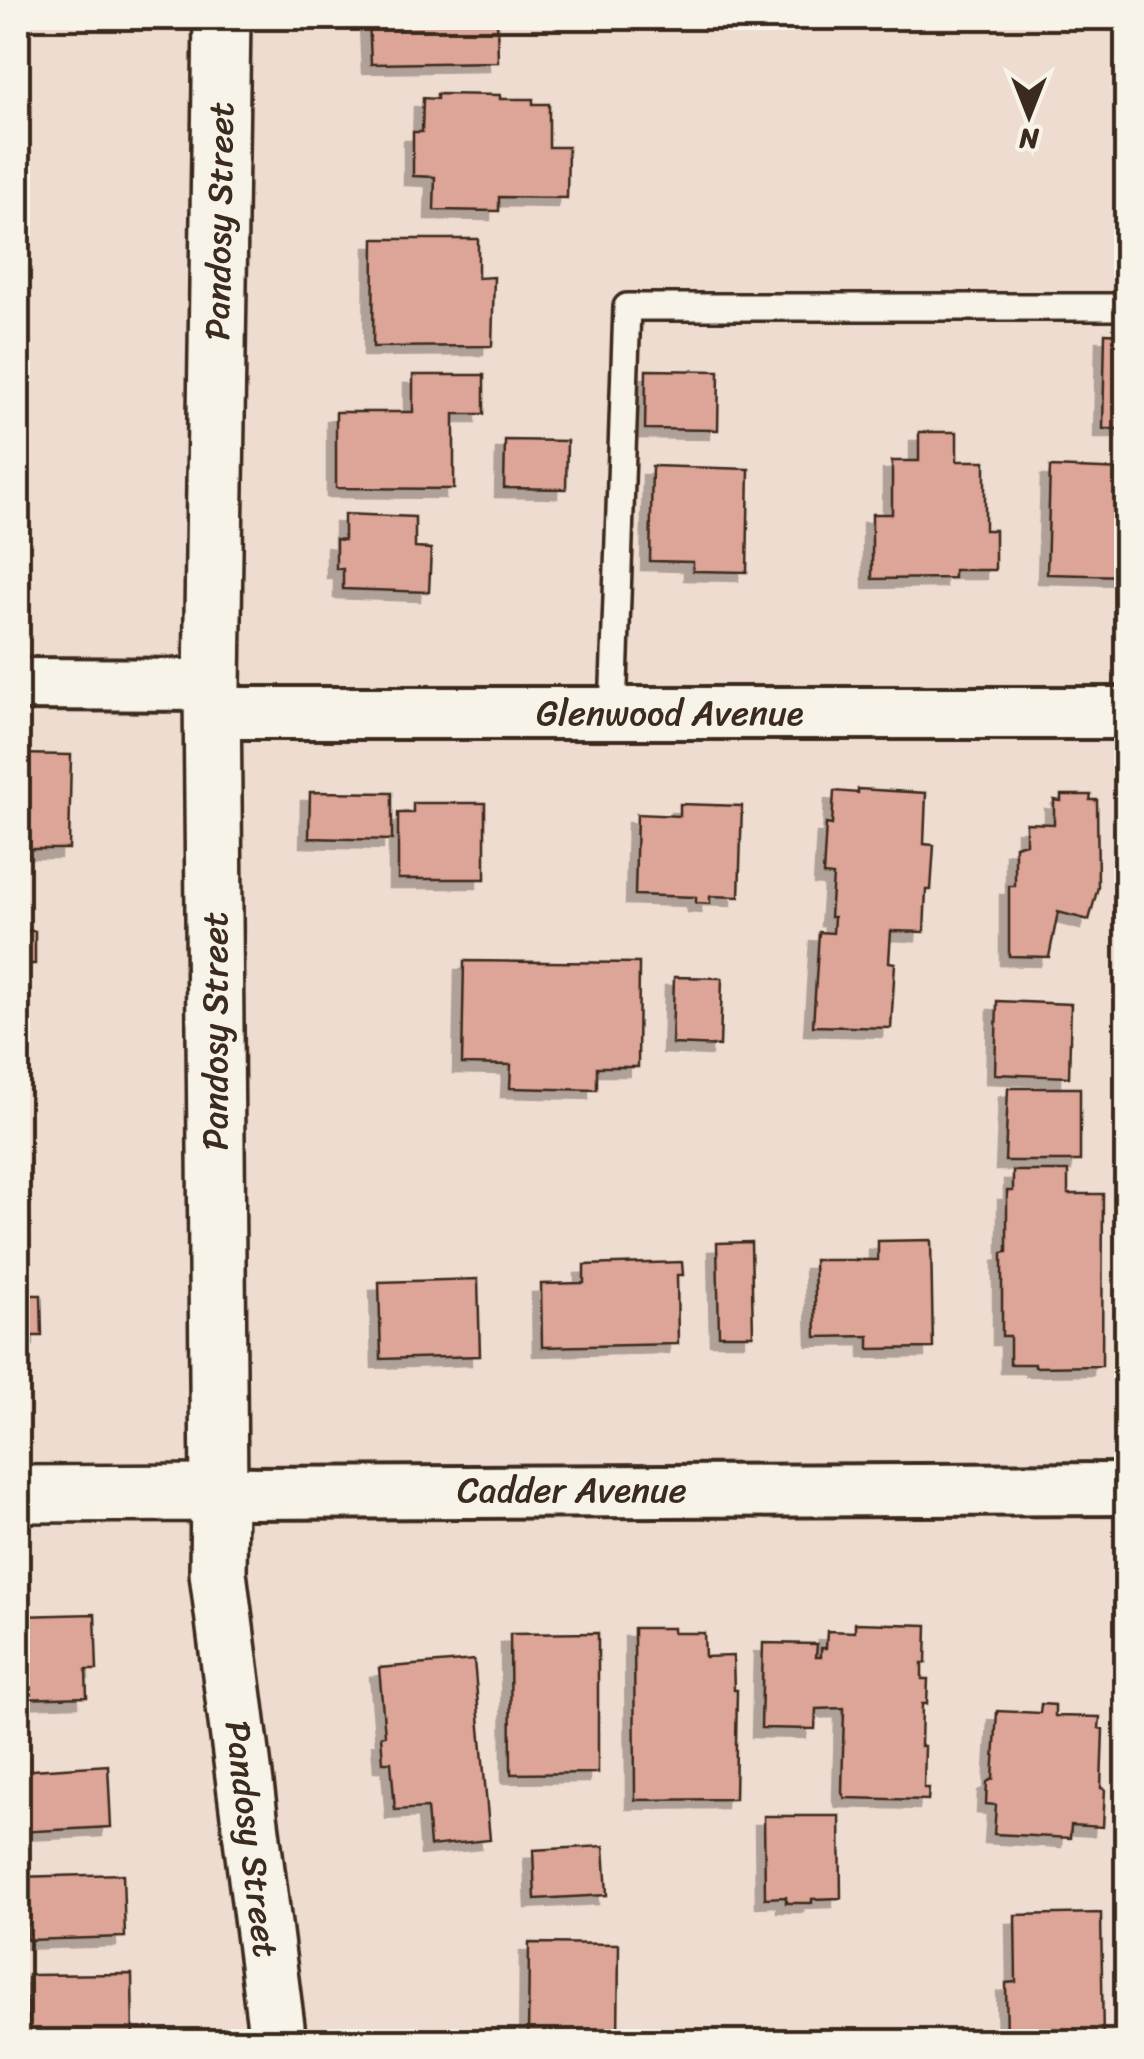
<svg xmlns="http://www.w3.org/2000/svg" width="1144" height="2059" viewBox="0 0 1144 2059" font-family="Sriracha,sans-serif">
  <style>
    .building { fill: #dda597; stroke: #3b2a1e; stroke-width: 2.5; filter: url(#shadow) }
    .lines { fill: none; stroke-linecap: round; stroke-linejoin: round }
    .service-casing { stroke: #3b2a1e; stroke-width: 32 }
    .minor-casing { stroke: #3b2a1e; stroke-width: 58 }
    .tertiary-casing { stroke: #3b2a1e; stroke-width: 62 }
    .secondary-casing { stroke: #3b2a1e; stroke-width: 62 }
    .service { stroke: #f7f3e8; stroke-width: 25 }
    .minor { stroke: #f7f3e8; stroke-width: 50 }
    .tertiary { stroke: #f7f3e8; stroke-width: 55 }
    .secondary { stroke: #f7f3e8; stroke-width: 55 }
    .labels { text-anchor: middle; stroke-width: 8; stroke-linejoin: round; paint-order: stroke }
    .street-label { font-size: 35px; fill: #3b2a1e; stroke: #f7f3e8 }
  </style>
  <defs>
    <filter id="shadow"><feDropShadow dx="-9" dy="9" stdDeviation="0" flood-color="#0004"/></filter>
  </defs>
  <rect width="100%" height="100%" fill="#efdcd0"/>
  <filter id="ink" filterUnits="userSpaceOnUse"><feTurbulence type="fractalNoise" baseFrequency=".01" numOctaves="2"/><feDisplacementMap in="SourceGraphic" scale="20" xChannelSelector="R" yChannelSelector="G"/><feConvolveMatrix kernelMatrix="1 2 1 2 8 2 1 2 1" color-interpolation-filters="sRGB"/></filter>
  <g filter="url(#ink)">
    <!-- building -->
    <path class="building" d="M 369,18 L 497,18 L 498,62 L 371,64 Z
      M 437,94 L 500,95 L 500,99 L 533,99 L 533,104 L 549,104 L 549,147 L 568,147 L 567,198 L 499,197 L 499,211 L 434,210 L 435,177 L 413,176 L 413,132 L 422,132 L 423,98 L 437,99 Z
      M 374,239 L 478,239 L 478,278 L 494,277 L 492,346 L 373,347 Z
      M 1105,333 L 1126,334 L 1126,429 L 1103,429 Z
      M 646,370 L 719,371 L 718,430 L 645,429 Z
      M 413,375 L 484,375 L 484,414 L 454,414 L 454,489 L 336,488 L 336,412 L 413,412 Z
      M 919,432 L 957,432 L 957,461 L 985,461 L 985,530 L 995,530 L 995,570 L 954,570 L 954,578 L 872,579 L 872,514 L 892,514 L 892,461 L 919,461 Z
      M 505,440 L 567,441 L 566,489 L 504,488 Z
      M 652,466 L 749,469 L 747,572 L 693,571 L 693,562 L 650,561 Z
      M 1050,467 L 1126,470 L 1126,576 L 1047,574 Z
      M 344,514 L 415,517 L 415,548 L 431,549 L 429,592 L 343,589 L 343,569 L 336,569 L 336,539 L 344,540 Z
      M 18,754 L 71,755 L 69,849 L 18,849 Z
      M 858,789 L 926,793 L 924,844 L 934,845 L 931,890 L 926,890 L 924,932 L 891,931 L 889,962 L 895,963 L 891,1028 L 813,1026 L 819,932 L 833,933 L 834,917 L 830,917 L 833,876 L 823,875 L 826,824 L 832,825 L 834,791 L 858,793 Z
      M 310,792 L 392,793 L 392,840 L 309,838 Z
      M 1061,795 L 1091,795 L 1090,800 L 1097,800 L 1098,887 L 1089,920 L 1058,912 L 1049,957 L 1009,956 L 1009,886 L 1015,886 L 1015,846 L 1026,843 L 1026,823 L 1054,824 L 1054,800 L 1061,801 Z
      M 413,803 L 485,803 L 485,879 L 398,879 L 398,813 L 413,813 Z
      M 680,804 L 742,806 L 739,897 L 710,896 L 710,904 L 696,903 L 696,897 L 635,895 L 637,814 L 680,816 Z
      M 18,872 L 20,872 L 20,931 L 35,931 L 35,964 L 18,964 Z
      M 464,961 L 639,963 L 638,1067 L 597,1067 L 597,1090 L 510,1088 L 511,1065 L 462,1064 Z
      M 674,977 L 722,978 L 720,1046 L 672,1044 Z
      M 18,1000 L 25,1000 L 25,1065 L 18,1065 Z
      M 997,1001 L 1071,1004 L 1069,1077 L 995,1074 Z
      M 1008,1088 L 1080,1088 L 1080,1161 L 1005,1161 Z
      M 1013,1171 L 1068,1171 L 1068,1194 L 1103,1194 L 1102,1366 L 1035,1367 L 1035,1364 L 1010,1364 L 1010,1336 L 1002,1336 L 1002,1253 L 1007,1252 L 1007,1191 L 1013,1191 Z
      M 931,1240 L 933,1348 L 869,1349 L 869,1336 L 816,1337 L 814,1260 L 878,1260 L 878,1241 Z
      M 751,1242 L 753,1335 L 719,1335 L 717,1243 Z
      M 682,1262 L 683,1275 L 677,1275 L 678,1344 L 542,1347 L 541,1284 L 584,1283 L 584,1265 Z
      M 18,1271 L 24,1271 L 24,1295 L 41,1295 L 42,1336 L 25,1336 L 25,1351 L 18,1352 Z
      M 478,1279 L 480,1356 L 381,1359 L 379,1282 Z
      M 95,1614 L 97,1670 L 86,1670 L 87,1697 L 19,1699 L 18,1616 Z
      M 855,1623 L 927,1625 L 926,1663 L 922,1663 L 922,1679 L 928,1679 L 927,1704 L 922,1704 L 921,1746 L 925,1746 L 924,1788 L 929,1788 L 928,1800 L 845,1798 L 842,1793 L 844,1708 L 816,1709 L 815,1729 L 761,1728 L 763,1643 L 817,1644 L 816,1657 L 821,1657 L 821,1648 L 826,1648 L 827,1631 L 855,1632 Z
      M 634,1628 L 673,1628 L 673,1633 L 704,1633 L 705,1657 L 733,1656 L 734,1690 L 737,1690 L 735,1799 L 635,1800 Z
      M 598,1633 L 598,1773 L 511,1774 L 510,1634 Z
      M 474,1660 L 490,1840 L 430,1846 L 427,1808 L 395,1810 L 391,1762 L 383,1762 L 381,1736 L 385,1735 L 379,1668 Z
      M 1041,1704 L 1055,1705 L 1055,1716 L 1100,1717 L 1099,1728 L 1103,1729 L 1101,1788 L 1105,1789 L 1103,1827 L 1071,1825 L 1070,1838 L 994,1834 L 996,1805 L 986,1804 L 987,1782 L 993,1779 L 997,1711 L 1040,1713 Z
      M 108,1765 L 111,1827 L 18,1832 L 18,1771 Z
      M 764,1816 L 840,1816 L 841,1898 L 812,1899 L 812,1903 L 786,1903 L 786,1897 L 765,1898 Z
      M 604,1846 L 607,1895 L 535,1899 L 533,1850 Z
      M 123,1874 L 125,1937 L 27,1940 L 26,1910 L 18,1910 L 18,1877 Z
      M 1101,1913 L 1103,2042 L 1007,2042 L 1006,1983 L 1016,1982 L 1015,1915 Z
      M 529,1943 L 619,1944 L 618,2042 L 528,2042 Z
      M 132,1974 L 133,2042 L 28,2042 L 28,1975 Z"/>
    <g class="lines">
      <defs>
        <path id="service" d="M 613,713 L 627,307 L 1126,307"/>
        <path id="minor" d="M 18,684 L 212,685
          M 213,713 L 1126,713
          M 219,1493 L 1126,1489"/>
        <path id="tertiary" d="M 219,1493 L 212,685 L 222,18"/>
        <path id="secondary" d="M 18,1494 L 219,1493 L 218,1573 L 278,2042"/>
      </defs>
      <!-- service casing -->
      <use href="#service" class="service-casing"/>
      <!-- minor casing -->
      <use href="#minor" class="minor-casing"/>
      <!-- tertiary casing -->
      <use href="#tertiary" class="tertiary-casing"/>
      <!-- secondary casing -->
      <use href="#secondary" class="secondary-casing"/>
      <!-- service -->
      <use href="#service" class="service"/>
      <!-- minor -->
      <use href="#minor" class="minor"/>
      <!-- tertiary -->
      <use href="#tertiary" class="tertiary"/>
      <!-- secondary -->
      <use href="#secondary" class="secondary"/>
    </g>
  </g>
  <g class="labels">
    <!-- street labels -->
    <g class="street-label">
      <text transform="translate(219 221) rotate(-89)" y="12">Pandosy Street</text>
      <text x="670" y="725">Glenwood Avenue</text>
      <text transform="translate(215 1031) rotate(-90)" y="12">Pandosy Street</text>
      <text x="572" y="1502">Cadder Avenue</text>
      <text transform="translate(252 1839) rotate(83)" y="12">Pandosy Street</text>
    </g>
  </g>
  <!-- margin -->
  <rect width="1144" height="2059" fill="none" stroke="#f7f3e8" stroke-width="60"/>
  <rect x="30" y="30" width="1084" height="1999" fill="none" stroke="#3b2a1e" stroke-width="4" filter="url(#ink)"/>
  <!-- north arrow -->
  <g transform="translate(1029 115) rotate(180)" stroke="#f7f3e8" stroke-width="8" paint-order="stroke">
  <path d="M0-8L18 38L0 25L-18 38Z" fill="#3b2a1e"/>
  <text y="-15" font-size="28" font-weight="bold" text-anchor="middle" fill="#3b2a1e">N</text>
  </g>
</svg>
